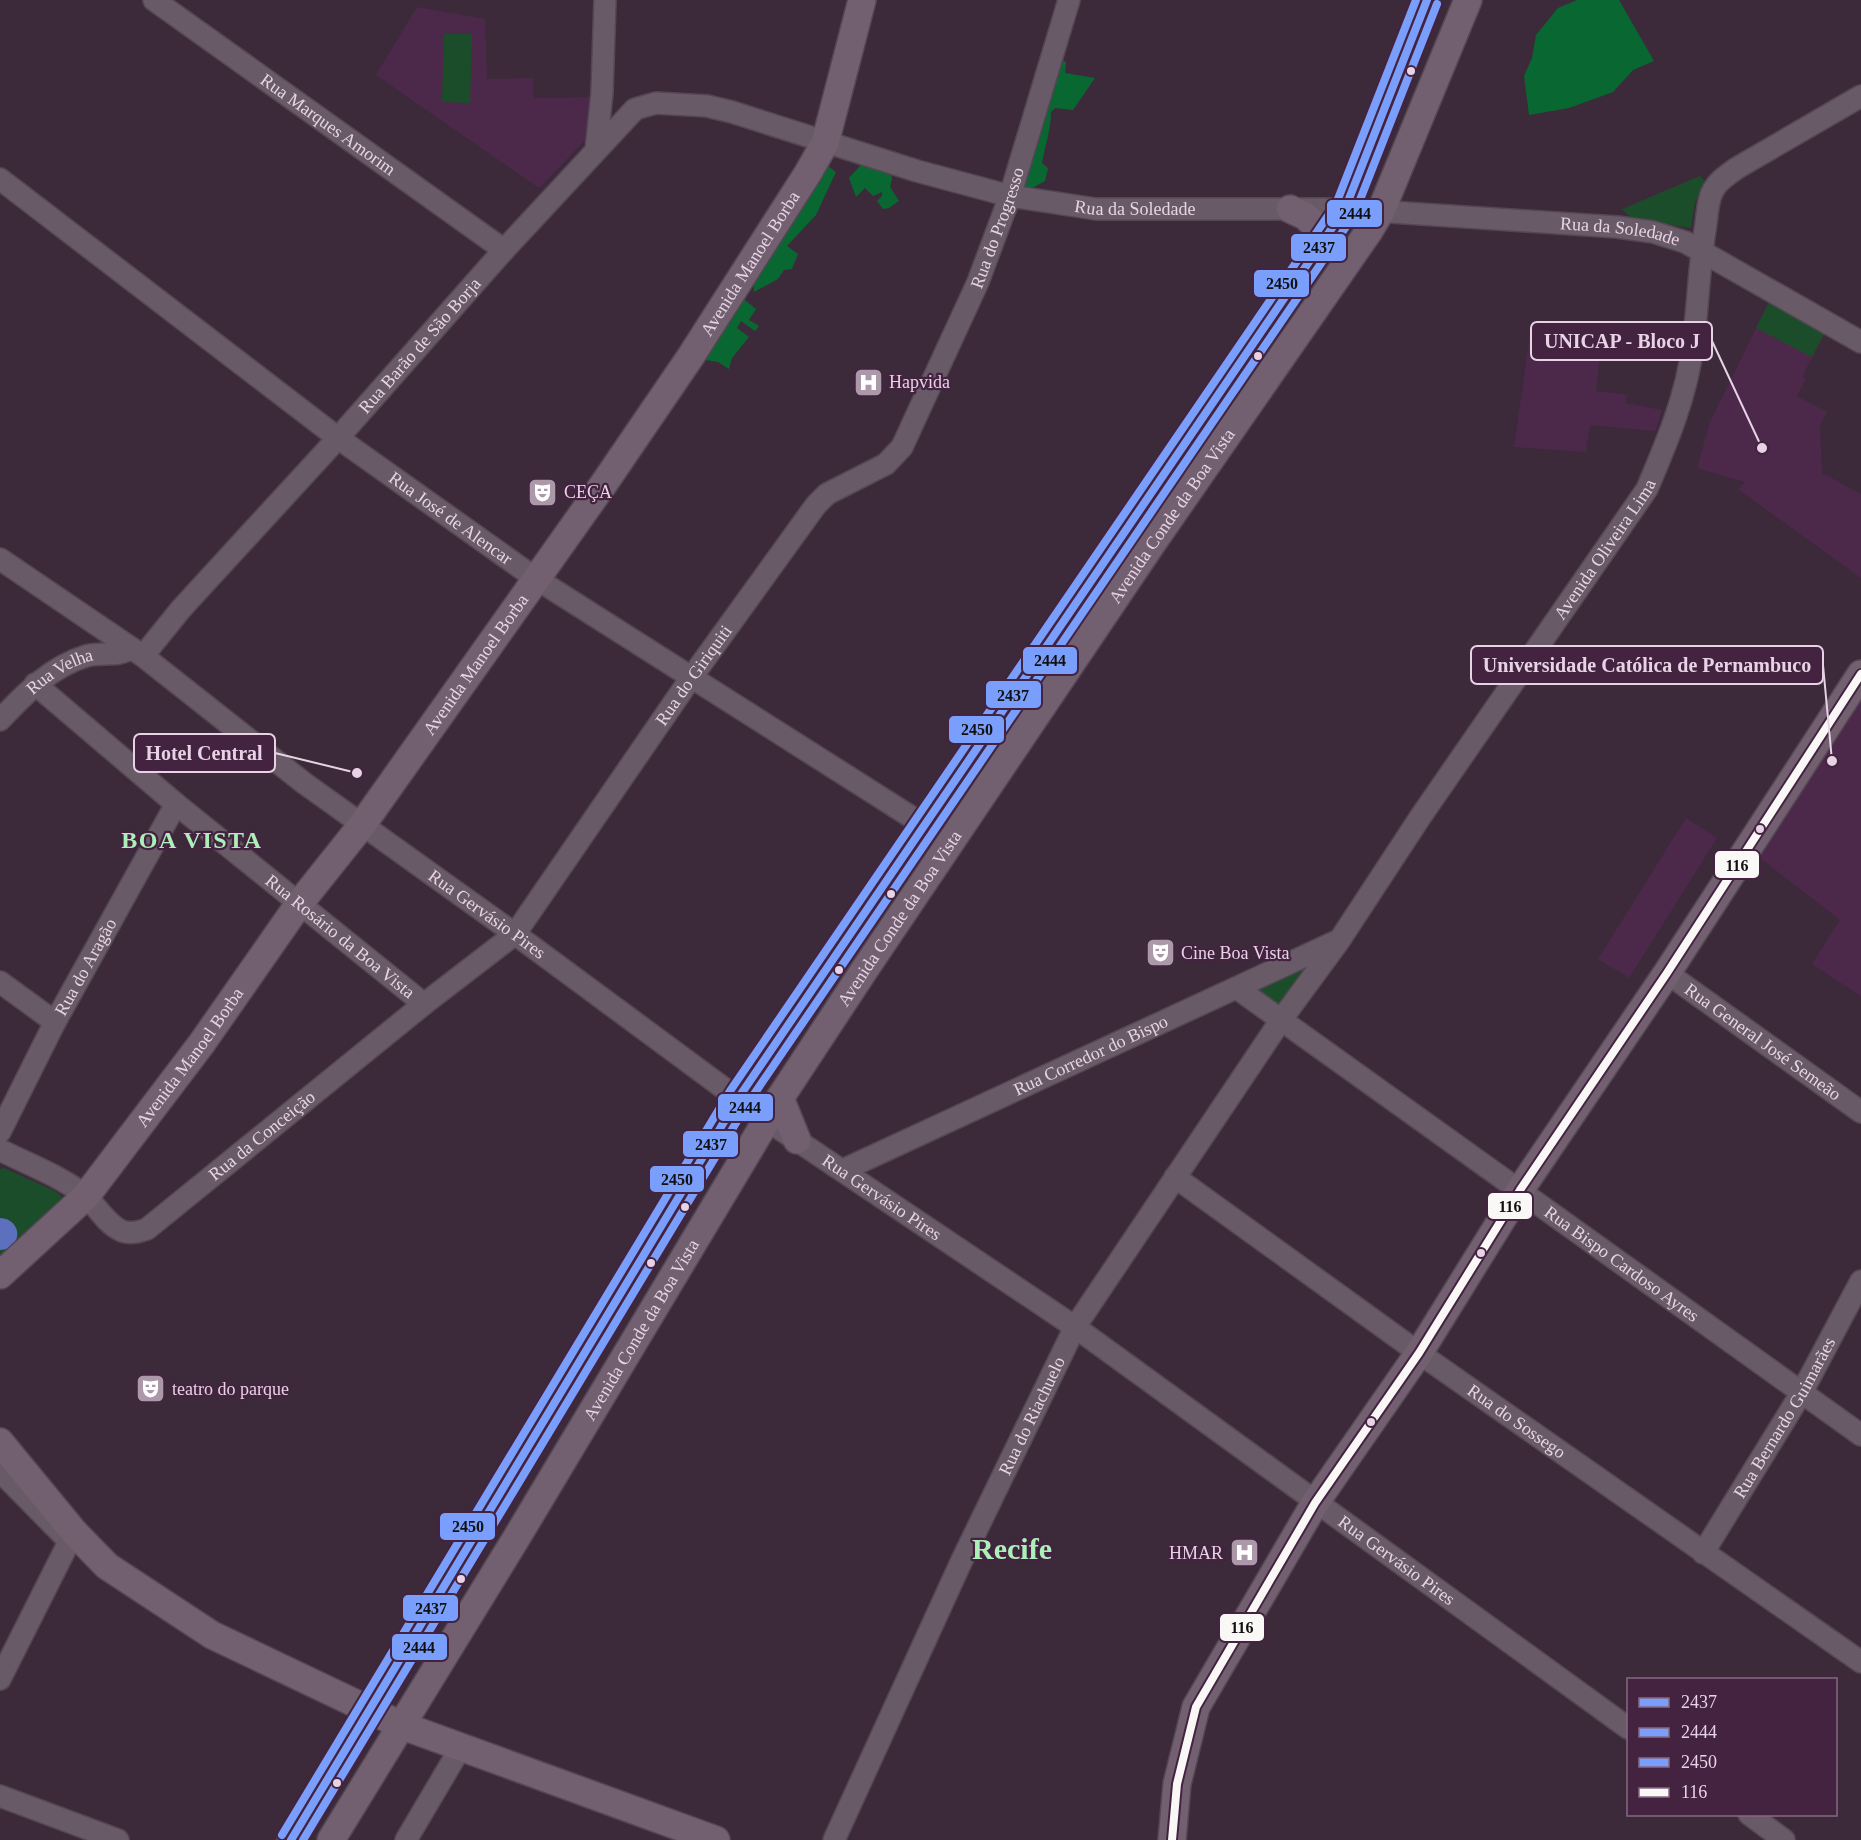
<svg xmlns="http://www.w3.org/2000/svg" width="1861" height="1840" viewBox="0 0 1861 1840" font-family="'Times New Roman',serif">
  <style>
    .built { fill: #4c294a }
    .green { fill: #1c4d2b }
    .forest { fill: #096732 }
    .water { fill: #5c70be }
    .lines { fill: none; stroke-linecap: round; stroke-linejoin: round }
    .minor-casing { stroke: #554654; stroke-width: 24 }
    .major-casing { stroke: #554654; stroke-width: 30 }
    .minor { stroke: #685a67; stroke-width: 21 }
    .major { stroke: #726070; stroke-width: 27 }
    .bus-1-casing { stroke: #432340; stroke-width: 12 }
    .bus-2-casing { stroke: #432340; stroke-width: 12 }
    .bus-3-casing { stroke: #432340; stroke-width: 12 }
    .bus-4-casing { stroke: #432340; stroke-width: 12 }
    .bus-1 { stroke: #7a9efc; stroke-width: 8 }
    .bus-2 { stroke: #7a9efc; stroke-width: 8 }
    .bus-3 { stroke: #7a9efc; stroke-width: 8 }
    .bus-4 { stroke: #faf7f7; stroke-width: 8 }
    .bus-dot { fill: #e7d3e5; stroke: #432340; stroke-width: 2 }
    .labels { text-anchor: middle; stroke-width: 4.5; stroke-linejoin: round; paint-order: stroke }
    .street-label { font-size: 18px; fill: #e7d3e5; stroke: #432340 }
    .poi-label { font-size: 18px; fill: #e7d3e5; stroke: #432340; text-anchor: start }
    .district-label { font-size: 24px; font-weight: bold; letter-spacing: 1.5px; fill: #acefb9; stroke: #432340 }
    .town-label { font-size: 30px; font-weight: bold; fill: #acefb9; stroke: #432340 }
    .leader { fill: none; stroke: #e7d3e5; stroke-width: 2 }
    .callout-dot { fill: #e7d3e5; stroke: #432340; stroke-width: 2 }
    .callout { fill: #432340; stroke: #e7d3e5; stroke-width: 2 }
    .callout-label { font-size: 20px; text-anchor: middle; font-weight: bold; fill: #e7d3e5 }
    .line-badge { stroke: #432340; stroke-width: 2 }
    .pale-badge-label { font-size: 16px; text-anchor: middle; font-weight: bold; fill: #111 }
  </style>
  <rect width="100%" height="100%" fill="#3c2a3a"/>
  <!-- built -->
  <path class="built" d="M 417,7 L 485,19 L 487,79 L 533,78 L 534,98 L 594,97 L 593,132 L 539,188 L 376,75 Z
    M 1770,300 L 1825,332 L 1802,377 L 1806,379 L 1797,396 L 1827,412 L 1820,425 L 1822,473 L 1861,494 L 1861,578 L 1738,489 L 1745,482 L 1697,468 L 1710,422 Z
    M 1532,321 L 1603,329 L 1596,391 L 1627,395 L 1626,403 L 1662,410 L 1655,431 L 1590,425 L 1586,452 L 1514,447 Z
    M 1861,673 L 1861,996 L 1812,964 L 1840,920 L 1747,848 Z
    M 1686,818 L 1717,838 L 1629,978 L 1598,959 Z"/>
  <!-- green -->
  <path class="green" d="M 444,34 L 472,34 L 470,103 L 442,102 Z
    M 1700,176 L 1705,181 L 1695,203 L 1691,228 L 1634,220 L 1622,209 Z
    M 1327,262 L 1331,265 L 1143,534 L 1143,532 Z
    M 1770,300 L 1825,332 L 1812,357 L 1756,328 Z
    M 1339,941 L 1281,1020 L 1238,989 Z
    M 4,1168 L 55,1191 L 61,1196 L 62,1200 L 0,1269 L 0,1169 Z"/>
  <!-- forest -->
  <path class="forest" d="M 1577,0 L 1619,0 L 1654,61 L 1633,70 L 1613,92 L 1569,108 L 1529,115 L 1524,76 L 1532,58 L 1536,35 L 1558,8 Z
    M 1058,57 L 1066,62 L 1065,73 L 1095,78 L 1073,110 L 1055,108 L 1051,112 C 1051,129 1045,146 1042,163 L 1048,168 L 1045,181 L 1025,192 L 1017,189 Z
    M 873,162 L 891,169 L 892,179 L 890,187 L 899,201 L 889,208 L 883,209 L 877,201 L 882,196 L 882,192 L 873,196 L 865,188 L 856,197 L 849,178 L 860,166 Z
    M 818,164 L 828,166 L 836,172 L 816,215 L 787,246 L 798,254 L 792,269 L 784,270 L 778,279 L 754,292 L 753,276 Z
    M 740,296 L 756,309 L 749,320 L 759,326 L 755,331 L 741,321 L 737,328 L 749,337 L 732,358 L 729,369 L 718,362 L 705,360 L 704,351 Z"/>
  <!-- water -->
  <path class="water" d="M 0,1218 C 23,1219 23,1249 0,1250 Z"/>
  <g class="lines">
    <defs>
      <g id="minor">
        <path id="s1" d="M 154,0 L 504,250"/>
        <path d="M 596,150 L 602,93 L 605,0"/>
        <path id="s2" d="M 0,179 L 338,438 L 535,578 L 924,825"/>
        <path id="s3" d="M 0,559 L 143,656 L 304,783 L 515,934 L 771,1123 L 1075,1327 L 1628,1728"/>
        <path id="s4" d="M 143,656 L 181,609 L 338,438 L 504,250 L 635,109 L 656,103 L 707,106 L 732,112 L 917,171 L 1010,196 L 1096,209 L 1345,209 L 1617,227 L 1653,232 L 1685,242 L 1861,342"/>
        <path id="s5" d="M 35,684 L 176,804 L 424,1004"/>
        <path id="s6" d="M 0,720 C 25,694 50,667 86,656 C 101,651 118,658 131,648"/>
        <path id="s7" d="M 1667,973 L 1861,1112"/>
        <path d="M 0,982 L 55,1022"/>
        <path id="s8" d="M 1238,989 L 1861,1435"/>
        <path id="s9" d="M 0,1132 L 55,1022 L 176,804"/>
        <path id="s10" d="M 0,1150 C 28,1164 58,1175 83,1194 C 97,1205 105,1223 120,1230 C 129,1235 139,1232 147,1229 L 424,1004 L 515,934 L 686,685 L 816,505 L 827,494 L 886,464 L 902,447 L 978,282 L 1010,196 L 1069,0"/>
        <path id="s11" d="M 843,1170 L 1335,942"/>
        <path id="s12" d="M 1175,1177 L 1419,1353 L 1861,1662"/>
        <path d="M 0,1471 L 63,1535"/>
        <path id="s13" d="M 1703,1553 L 1802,1392 L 1861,1281"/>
        <path d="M 0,1679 L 74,1532"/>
        <path d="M 0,1796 L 118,1840"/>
        <path d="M 1749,1814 L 1784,1840"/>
        <path d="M 406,1840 L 461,1747"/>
        <path id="s14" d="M 834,1840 L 962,1560 L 1075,1327 L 1281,1020 L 1339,941 L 1421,816 L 1647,489 C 1667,442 1687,395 1693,344 C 1698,306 1699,268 1705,230 C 1707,219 1707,208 1710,198 C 1714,183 1726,176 1737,168 L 1861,96"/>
      </g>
      <g id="major">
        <path d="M 1290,209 L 1305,216 L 1315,225 L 1318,249"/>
        <path d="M 780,1098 L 797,1140"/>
        <path id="s15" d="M 0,1275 L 86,1196 L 202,1043 L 299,904 L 362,825 L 605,482 L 691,356 L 808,173 L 825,143 L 862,0"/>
        <path d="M 0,1442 L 74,1532 L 107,1566 L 212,1635 L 403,1726 L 716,1840"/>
        <path d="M 291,1840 L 739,1097 L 1345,209 L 1427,0"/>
        <path id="s16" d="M 331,1840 L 517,1537 L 780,1098 L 865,969 L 1151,545 L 1369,231 L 1381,211 L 1468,0"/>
        <path d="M 1172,1840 L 1177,1784 L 1196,1707 L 1315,1503 L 1419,1353 L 1520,1190 L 1667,973 L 1861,674"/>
      </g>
    </defs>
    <!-- minor casing -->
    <use href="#minor" class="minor-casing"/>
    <!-- major casing -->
    <use href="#major" class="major-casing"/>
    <!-- minor -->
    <use href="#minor" class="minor"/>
    <!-- major -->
    <use href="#major" class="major"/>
    <defs>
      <path id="bus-1" d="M 291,1840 L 739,1097 L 1345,209 L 1427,0"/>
      <path id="bus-2" d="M 303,1840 L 748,1103 L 1354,215 L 1437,4"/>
      <path id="bus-3" d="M 282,1835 L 730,1091 L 1336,204 L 1416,0"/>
      <path id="bus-4" d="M 1172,1840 L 1177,1784 L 1196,1707 L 1315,1503 L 1419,1353 L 1520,1190 L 1667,973 L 1861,674"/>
    </defs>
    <!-- bus-1 casing -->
    <use href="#bus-1" class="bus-1-casing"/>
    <!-- bus-2 casing -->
    <use href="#bus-2" class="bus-2-casing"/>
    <!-- bus-3 casing -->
    <use href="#bus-3" class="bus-3-casing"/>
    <!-- bus-4 casing -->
    <use href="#bus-4" class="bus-4-casing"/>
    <!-- bus-1 -->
    <use href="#bus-1" class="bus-1"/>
    <!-- bus-2 -->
    <use href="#bus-2" class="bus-2"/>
    <!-- bus-3 -->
    <use href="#bus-3" class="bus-3"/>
    <!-- bus-4 -->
    <use href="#bus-4" class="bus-4"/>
  </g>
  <!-- icons -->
  <defs>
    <symbol id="hospital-square" viewBox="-11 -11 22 22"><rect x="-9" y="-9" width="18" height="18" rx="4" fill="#ab98a9" stroke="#432340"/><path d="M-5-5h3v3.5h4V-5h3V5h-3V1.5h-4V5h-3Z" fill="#fff"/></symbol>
    <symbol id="theatre-square" viewBox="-11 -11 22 22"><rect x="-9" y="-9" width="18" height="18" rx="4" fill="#ab98a9" stroke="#432340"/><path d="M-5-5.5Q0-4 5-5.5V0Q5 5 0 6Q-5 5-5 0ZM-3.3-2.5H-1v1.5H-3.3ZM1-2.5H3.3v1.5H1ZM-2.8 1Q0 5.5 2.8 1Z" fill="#fff"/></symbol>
  </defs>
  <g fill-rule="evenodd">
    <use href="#hospital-square" x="852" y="366" width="33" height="33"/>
    <use href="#theatre-square" x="526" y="476" width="33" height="33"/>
    <use href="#theatre-square" x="1144" y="936" width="33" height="33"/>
    <use href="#theatre-square" x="134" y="1372" width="33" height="33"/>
    <use href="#hospital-square" x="1228" y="1536" width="33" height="33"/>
  </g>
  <!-- markers -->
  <g class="bus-dot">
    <circle cx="1411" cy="71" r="5"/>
    <circle cx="1258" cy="356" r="5"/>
    <circle cx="1760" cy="829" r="5"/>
    <circle cx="891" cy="894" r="5"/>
    <circle cx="839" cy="970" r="5"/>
    <circle cx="685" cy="1207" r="5"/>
    <circle cx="1481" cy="1253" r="5"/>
    <circle cx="651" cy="1263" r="5"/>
    <circle cx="1371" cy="1422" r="5"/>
    <circle cx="461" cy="1579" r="5"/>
    <circle cx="337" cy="1783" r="5"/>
  </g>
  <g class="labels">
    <!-- street labels -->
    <g class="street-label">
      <text dy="6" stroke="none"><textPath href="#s1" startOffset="214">Rua Marques Amorim</textPath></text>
      <text dy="6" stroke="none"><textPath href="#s4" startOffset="1251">Rua da Soledade</textPath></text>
      <text dy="6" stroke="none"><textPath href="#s10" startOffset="1514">Rua do Progresso</textPath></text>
      <text dy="6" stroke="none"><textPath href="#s4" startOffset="1737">Rua da Soledade</textPath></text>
      <text dy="6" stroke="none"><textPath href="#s15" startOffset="1262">Avenida Manoel Borba</textPath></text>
      <text dy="6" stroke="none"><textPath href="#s4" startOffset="416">Rua Barão de São Borja</textPath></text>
      <text dy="6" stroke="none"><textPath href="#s16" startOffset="1569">Avenida Conde da Boa Vista</textPath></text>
      <text dy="6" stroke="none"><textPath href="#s2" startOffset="564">Rua José de Alencar</textPath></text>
      <text dy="6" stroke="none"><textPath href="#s14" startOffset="1508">Avenida Oliveira Lima</textPath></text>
      <text dy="6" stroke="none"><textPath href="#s15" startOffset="776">Avenida Manoel Borba</textPath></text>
      <text dy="6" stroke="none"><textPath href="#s6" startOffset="78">Rua Velha</textPath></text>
      <text dy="6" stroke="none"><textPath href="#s10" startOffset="960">Rua do Giriquiti</textPath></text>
      <text dy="6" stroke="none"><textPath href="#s3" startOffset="603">Rua Gervásio Pires</textPath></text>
      <text dy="6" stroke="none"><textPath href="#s16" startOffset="1083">Avenida Conde da Boa Vista</textPath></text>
      <text dy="6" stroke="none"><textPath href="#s5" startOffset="396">Rua Rosário da Boa Vista</textPath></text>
      <text dy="6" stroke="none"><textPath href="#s9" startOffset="186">Rua do Aragão</textPath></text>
      <text dy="6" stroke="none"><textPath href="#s7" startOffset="118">Rua General José Semeão</textPath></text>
      <text dy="6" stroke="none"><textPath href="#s11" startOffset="273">Rua Corredor do Bispo</textPath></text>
      <text dy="6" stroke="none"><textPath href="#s15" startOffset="290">Avenida Manoel Borba</textPath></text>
      <text dy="6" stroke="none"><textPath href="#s10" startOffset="322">Rua da Conceição</textPath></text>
      <text dy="6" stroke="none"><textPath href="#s3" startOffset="1089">Rua Gervásio Pires</textPath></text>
      <text dy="6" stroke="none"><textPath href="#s8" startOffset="472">Rua Bispo Cardoso Ayres</textPath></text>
      <text dy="6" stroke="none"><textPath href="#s16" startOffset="597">Avenida Conde da Boa Vista</textPath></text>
      <text dy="6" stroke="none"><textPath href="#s14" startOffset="468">Rua do Riachuelo</textPath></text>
      <text dy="6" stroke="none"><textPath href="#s13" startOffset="158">Rua Bernardo Guimarães</textPath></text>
      <text dy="6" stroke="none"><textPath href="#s12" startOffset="420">Rua do Sossego</textPath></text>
      <text dy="6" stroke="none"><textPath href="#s3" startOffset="1719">Rua Gervásio Pires</textPath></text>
    </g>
    <!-- poi labels -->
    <g class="poi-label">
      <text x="889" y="388">Hapvida</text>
      <text x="564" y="498">CEÇA</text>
      <text x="1181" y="959">Cine Boa Vista</text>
      <text x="172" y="1395">teatro do parque</text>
      <text x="1223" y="1559" text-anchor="end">HMAR</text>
    </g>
    <!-- district labels -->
    <g class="district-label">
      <text x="192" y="848">BOA VISTA</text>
    </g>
    <!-- town labels -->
    <g class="town-label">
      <text x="1012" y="1559">Recife</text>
    </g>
  </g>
  <!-- callouts -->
  <path class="leader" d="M1762 448L1712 341M1832 761L1823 665M357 773L275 753"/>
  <g class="callout-dot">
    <circle cx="1762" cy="448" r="6"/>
    <circle cx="1832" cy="761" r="6"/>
    <circle cx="357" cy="773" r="6"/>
  </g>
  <g class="callout">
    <rect x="1531" y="322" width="181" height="38" rx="6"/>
    <rect x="1471" y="646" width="352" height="38" rx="6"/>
    <rect x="134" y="734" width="141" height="38" rx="6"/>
  </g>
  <g class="callout-label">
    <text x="1622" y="348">UNICAP - Bloco J</text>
    <text x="1647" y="672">Universidade Católica de Pernambuco</text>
    <text x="204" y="760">Hotel Central</text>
  </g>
  <g class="line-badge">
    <rect x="1326" y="199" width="57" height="29" rx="6" fill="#7a9efc"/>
    <rect x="1290" y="233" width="57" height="29" rx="6" fill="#7a9efc"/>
    <rect x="1253" y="269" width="57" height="29" rx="6" fill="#7a9efc"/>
    <rect x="1022" y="646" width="56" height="29" rx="6" fill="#7a9efc"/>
    <rect x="985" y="680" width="57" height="29" rx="6" fill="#7a9efc"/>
    <rect x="948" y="715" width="57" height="29" rx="6" fill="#7a9efc"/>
    <rect x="1714" y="850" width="46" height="29" rx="6" fill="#faf7f7"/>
    <rect x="717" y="1093" width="57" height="29" rx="6" fill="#7a9efc"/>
    <rect x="682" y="1130" width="57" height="28" rx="6" fill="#7a9efc"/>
    <rect x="649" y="1165" width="56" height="28" rx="6" fill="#7a9efc"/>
    <rect x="1487" y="1192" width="46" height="28" rx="6" fill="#faf7f7"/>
    <rect x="439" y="1512" width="57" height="29" rx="6" fill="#7a9efc"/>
    <rect x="402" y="1594" width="57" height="28" rx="6" fill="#7a9efc"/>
    <rect x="1219" y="1613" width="46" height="29" rx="6" fill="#faf7f7"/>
    <rect x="391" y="1633" width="57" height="28" rx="6" fill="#7a9efc"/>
  </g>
  <g class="pale-badge-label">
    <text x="1355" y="219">2444</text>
    <text x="1319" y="253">2437</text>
    <text x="1282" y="289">2450</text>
    <text x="1050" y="666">2444</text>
    <text x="1013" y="701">2437</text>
    <text x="977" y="735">2450</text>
    <text x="1737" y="871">116</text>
    <text x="745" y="1113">2444</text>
    <text x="711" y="1150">2437</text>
    <text x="677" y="1185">2450</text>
    <text x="1510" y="1212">116</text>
    <text x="468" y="1532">2450</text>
    <text x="431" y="1614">2437</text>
    <text x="1242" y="1633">116</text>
    <text x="419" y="1653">2444</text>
  </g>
  <!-- legend -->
  <rect x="1627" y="1678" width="210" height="138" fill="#432340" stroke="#856982" stroke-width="1.5"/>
  <rect x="1639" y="1698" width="30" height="9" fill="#7a9efc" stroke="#856982" stroke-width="1.5"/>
  <text x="1681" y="1708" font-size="18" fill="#e7d3e5">2437</text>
  <rect x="1639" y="1728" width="30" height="9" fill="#7a9efc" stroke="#856982" stroke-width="1.5"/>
  <text x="1681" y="1738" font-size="18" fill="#e7d3e5">2444</text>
  <rect x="1639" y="1758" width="30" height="9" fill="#7a9efc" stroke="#856982" stroke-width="1.5"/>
  <text x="1681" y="1768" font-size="18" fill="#e7d3e5">2450</text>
  <rect x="1639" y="1788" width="30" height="9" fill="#faf7f7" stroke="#856982" stroke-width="1.5"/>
  <text x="1681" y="1798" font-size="18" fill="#e7d3e5">116</text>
</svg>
